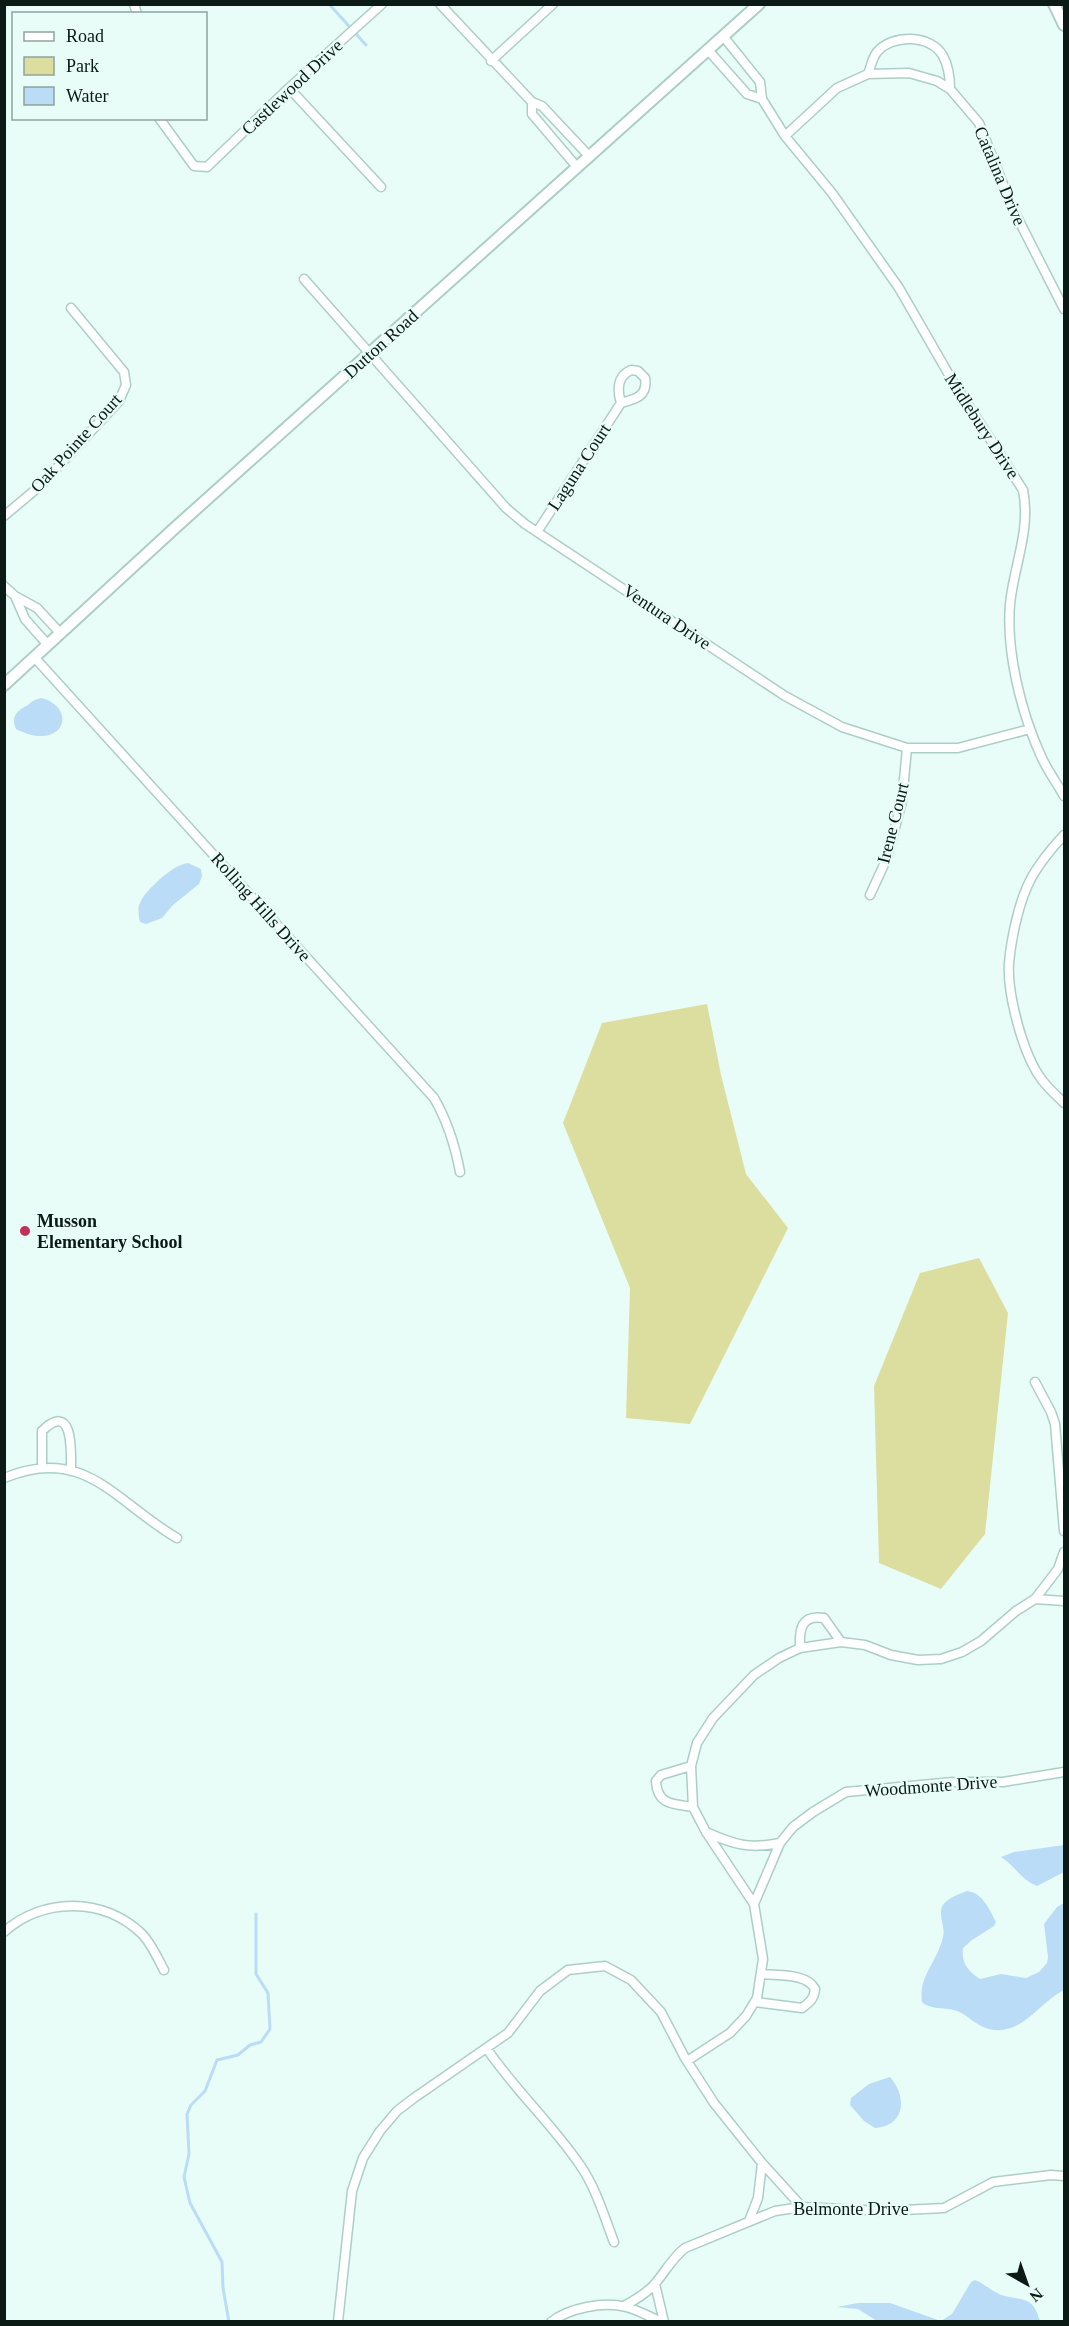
<svg xmlns="http://www.w3.org/2000/svg" width="1069" height="2326" viewBox="0 0 1069 2326" font-family="'Times New Roman',serif">
  <style>
    .green { fill: #dcdea0 }
    .water { fill: #badcf7 }
    .lines { fill: none; stroke-linecap: round; stroke-linejoin: round }
    .stream { stroke: #badcf7; stroke-width: 3 }
    .minor-casing { stroke: #accfc5; stroke-width: 11 }
    .tertiary-casing { stroke: #accfc5; stroke-width: 14 }
    .minor { stroke: #fff; stroke-width: 8 }
    .tertiary { stroke: #fff; stroke-width: 10 }
    .poi-dot { fill: #c03159; stroke: #e8fdf7; stroke-width: 2 }
    .labels { text-anchor: middle; stroke-width: 5; stroke-linejoin: round; paint-order: stroke }
    .street-label { font-size: 18px; fill: #0c1a16; stroke: #e8fdf7 }
    .poi-label { font-size: 18px; font-weight: bold; fill: #0c1a16; stroke: #e8fdf7; text-anchor: start }
  </style>
  <rect width="100%" height="100%" fill="#e8fdf7"/>
  <!-- green -->
  <path class="green" d="M 707,1004 L 721,1075 L 746,1174 L 788,1228 L 690,1424 L 626,1418 L 630,1288 L 563,1123 L 602,1023 Z
    M 979,1258 L 1008,1313 L 985,1534 L 941,1589 L 879,1563 L 874,1386 L 920,1273 Z"/>
  <!-- water -->
  <path class="water" d="M 42,698 C 79,709 63,753 16,729 C 10,716 18,710 28,705 C 33,701 35,699 42,698 Z
    M 188,863 L 201,869 L 202,876 L 199,884 L 173,905 L 162,918 L 146,924 L 140,922 C 139,916 137,909 140,903 C 145,890 174,864 188,863 Z
    M 1064,1845 L 1064,1872 L 1037,1886 C 1021,1880 1015,1866 1001,1857 L 1014,1852 Z
    M 967,1891 C 982,1892 990,1910 996,1922 L 994,1926 L 972,1940 L 963,1948 C 961,1963 968,1971 980,1979 L 1001,1974 L 1026,1978 L 1039,1972 L 1047,1963 L 1048,1957 L 1044,1924 L 1057,1907 L 1064,1903 L 1064,1990 C 1039,2002 1022,2037 989,2029 C 976,2026 968,2015 957,2011 C 946,2007 930,2010 922,2002 C 918,1976 938,1961 943,1937 C 946,1927 937,1914 943,1905 C 948,1898 959,1894 967,1891 Z
    M 890,2077 C 907,2096 906,2126 875,2128 L 864,2121 L 850,2105 L 851,2098 L 869,2084 Z
    M 975,2280 C 985,2284 995,2294 1005,2296 C 1026,2301 1033,2297 1040,2321 L 877,2321 L 858,2309 L 837,2307 L 858,2303 L 890,2303 L 941,2321 L 952,2314 L 971,2282 Z"/>
  <g class="lines">
    <!-- stream -->
    <path class="stream" d="M 329,4 L 366,45
      M 229,2322 L 223,2288 L 222,2262 L 190,2203 L 184,2177 L 189,2154 L 187,2114 L 191,2105 L 205,2091 L 217,2060 L 238,2055 L 250,2045 L 261,2042 L 270,2029 L 268,1993 L 256,1974 L 256,1914"/>
    <defs>
      <path id="minor" d="M 134,4 L 137,14
        M 440,4 L 532,102 L 542,106 L 589,156
        M 723,36 L 760,82 L 762,99 L 785,136 L 832,193 L 899,288 L 952,380 L 1023,490 C 1031,530 1014,565 1010,604 C 1006,652 1021,712 1041,756 C 1047,770 1057,783 1064,796
        M 708,50 L 747,94 L 762,99
        M 491,61 L 553,4
        M 868,74 C 871,67 872,58 877,52 C 892,34 931,34 943,56 C 949,67 950,77 950,89
        M 289,88 L 381,187
        M 532,102 L 532,114 L 577,167
        M 159,118 L 194,166 L 207,167 L 289,88 L 382,4
        M 785,136 L 837,88 L 868,74 L 909,73 L 937,81 L 950,89 L 979,123 L 1012,207 L 1064,309
        M 304,279 L 506,508 L 525,524 L 785,696 L 842,727 L 907,748 L 958,748 L 1030,729
        M 4,516 L 41,485 L 119,401 L 126,385 L 124,372 L 71,308
        M 537,532 L 621,403 C 636,399 648,396 645,378 L 638,371 L 631,370 C 617,376 617,390 621,403
        M 4,586 L 15,596 L 37,608 L 61,634
        M 15,596 L 25,619 L 48,645
        M 35,658 L 434,1098 C 448,1122 455,1145 460,1172
        M 1064,835 C 1052,848 1034,870 1027,887 C 1018,907 1011,940 1009,963 C 1007,994 1023,1055 1042,1080 C 1049,1089 1057,1096 1064,1103
        M 870,895 L 887,858 L 902,801 L 907,748
        M 1035,1382 L 1051,1412 L 1055,1424 L 1064,1531
        M 42,1468 L 42,1431 C 74,1400 71,1452 71,1471
        M 4,1478 C 85,1444 116,1503 177,1538
        M 1035,1599 L 1064,1601
        M 800,1648 C 799,1630 801,1614 824,1618 L 841,1642
        M 691,1766 L 661,1775 L 656,1781 C 657,1805 673,1804 693,1807
        M 706,1832 C 735,1845 749,1849 780,1843
        M 754,1904 L 706,1832 L 693,1807 L 691,1766 L 697,1743 L 713,1718 L 754,1675 L 779,1658 L 800,1648 L 841,1642 L 865,1645 L 891,1655 L 918,1660 L 941,1659 L 962,1652 L 981,1641 L 1016,1611 L 1035,1599 L 1058,1569 L 1064,1552
        M 4,1932 C 43,1897 104,1897 142,1934 C 151,1943 158,1959 164,1970
        M 755,2002 L 802,2008 C 810,2002 814,1999 815,1989 C 806,1973 779,1976 762,1974
        M 487,2049 C 515,2090 552,2124 580,2165 C 596,2188 604,2216 614,2242
        M 687,2061 L 730,2033 L 746,2016 L 757,1998 L 763,1959 L 754,1904 L 780,1843 L 793,1827 L 813,1812 L 846,1792 L 953,1782 L 1003,1782 L 1064,1772
        M 749,2221 L 758,2198 L 762,2163
        M 655,2284 L 664,2322
        M 624,2306 C 635,2300 644,2295 653,2286 C 664,2274 671,2259 685,2248 L 775,2211 L 802,2207 L 883,2211 L 944,2208 L 993,2182 L 1051,2175 L 1064,2176
        M 338,2322 L 352,2191 L 363,2158 L 380,2131 L 397,2111 L 414,2098 L 508,2033 L 540,1991 L 568,1970 L 605,1966 L 631,1980 L 661,2012 L 685,2058 L 714,2103 L 762,2163 L 802,2207
        M 551,2322 C 569,2308 604,2301 626,2307 C 638,2310 650,2317 662,2322"/>
      <path id="tertiary" d="M 1054,4 L 1064,25
        M 4,685 L 177,526 L 759,4"/>
    </defs>
    <!-- minor casing -->
    <use href="#minor" class="minor-casing"/>
    <!-- tertiary casing -->
    <use href="#tertiary" class="tertiary-casing"/>
    <!-- minor -->
    <use href="#minor" class="minor"/>
    <!-- tertiary -->
    <use href="#tertiary" class="tertiary"/>
  </g>
  <!-- markers -->
  <circle class="poi-dot" cx="25" cy="1231" r="6"/>
  <g class="labels">
    <!-- street labels -->
    <g class="street-label">
      <text transform="translate(292 87) rotate(-43)" y="6">Castlewood Drive</text>
      <text transform="translate(1000 176) rotate(67)" y="6">Catalina Drive</text>
      <text transform="translate(381 344) rotate(-42)" y="6">Dutton Road</text>
      <text transform="translate(982 426) rotate(57)" y="6">Midlebury Drive</text>
      <text transform="translate(76 443) rotate(-48)" y="6">Oak Pointe Court</text>
      <text transform="translate(579 467) rotate(-57)" y="6">Laguna Court</text>
      <text transform="translate(667 617) rotate(34)" y="6">Ventura Drive</text>
      <text transform="translate(893 823) rotate(-76)" y="6">Irene Court</text>
      <text transform="translate(261 907) rotate(48)" y="6">Rolling Hills Drive</text>
      <text transform="translate(931 1786) rotate(-4)" y="6">Woodmonte Drive</text>
      <text x="851" y="2215">Belmonte Drive</text>
    </g>
    <!-- poi labels -->
    <g class="poi-label">
      <text x="37" y="1227">Musson<tspan x="37" dy="21">Elementary School</tspan></text>
    </g>
  </g>
  <!-- border -->
  <rect width="1069" height="2326" fill="none" stroke="#0c1a16" stroke-width="12"/>
  <!-- legend -->
  <rect x="12" y="12" width="195" height="108" fill="#e8fdf7" stroke="#90a29d" stroke-width="1.5"/>
  <rect x="24" y="32" width="30" height="9" fill="#ffffff" stroke="#90a29d" stroke-width="1.5"/>
  <text x="66" y="42" font-size="18" fill="#0c1a16">Road</text>
  <rect x="24" y="57" width="30" height="18" fill="#dcdea0" stroke="#90a29d" stroke-width="1.5"/>
  <text x="66" y="72" font-size="18" fill="#0c1a16">Park</text>
  <rect x="24" y="87" width="30" height="18" fill="#badcf7" stroke="#90a29d" stroke-width="1.5"/>
  <text x="66" y="102" font-size="18" fill="#0c1a16">Water</text>
  <!-- north arrow -->
  <g transform="translate(1027 2284) rotate(140)" stroke="#e8fdf7" stroke-width="4.5" paint-order="stroke">
  <path d="M0-4.5L10 22L0 15L-10 22Z" fill="#0c1a16"/>
  <text y="-9" font-size="16" font-weight="bold" text-anchor="middle" fill="#0c1a16">N</text>
  </g>
</svg>
